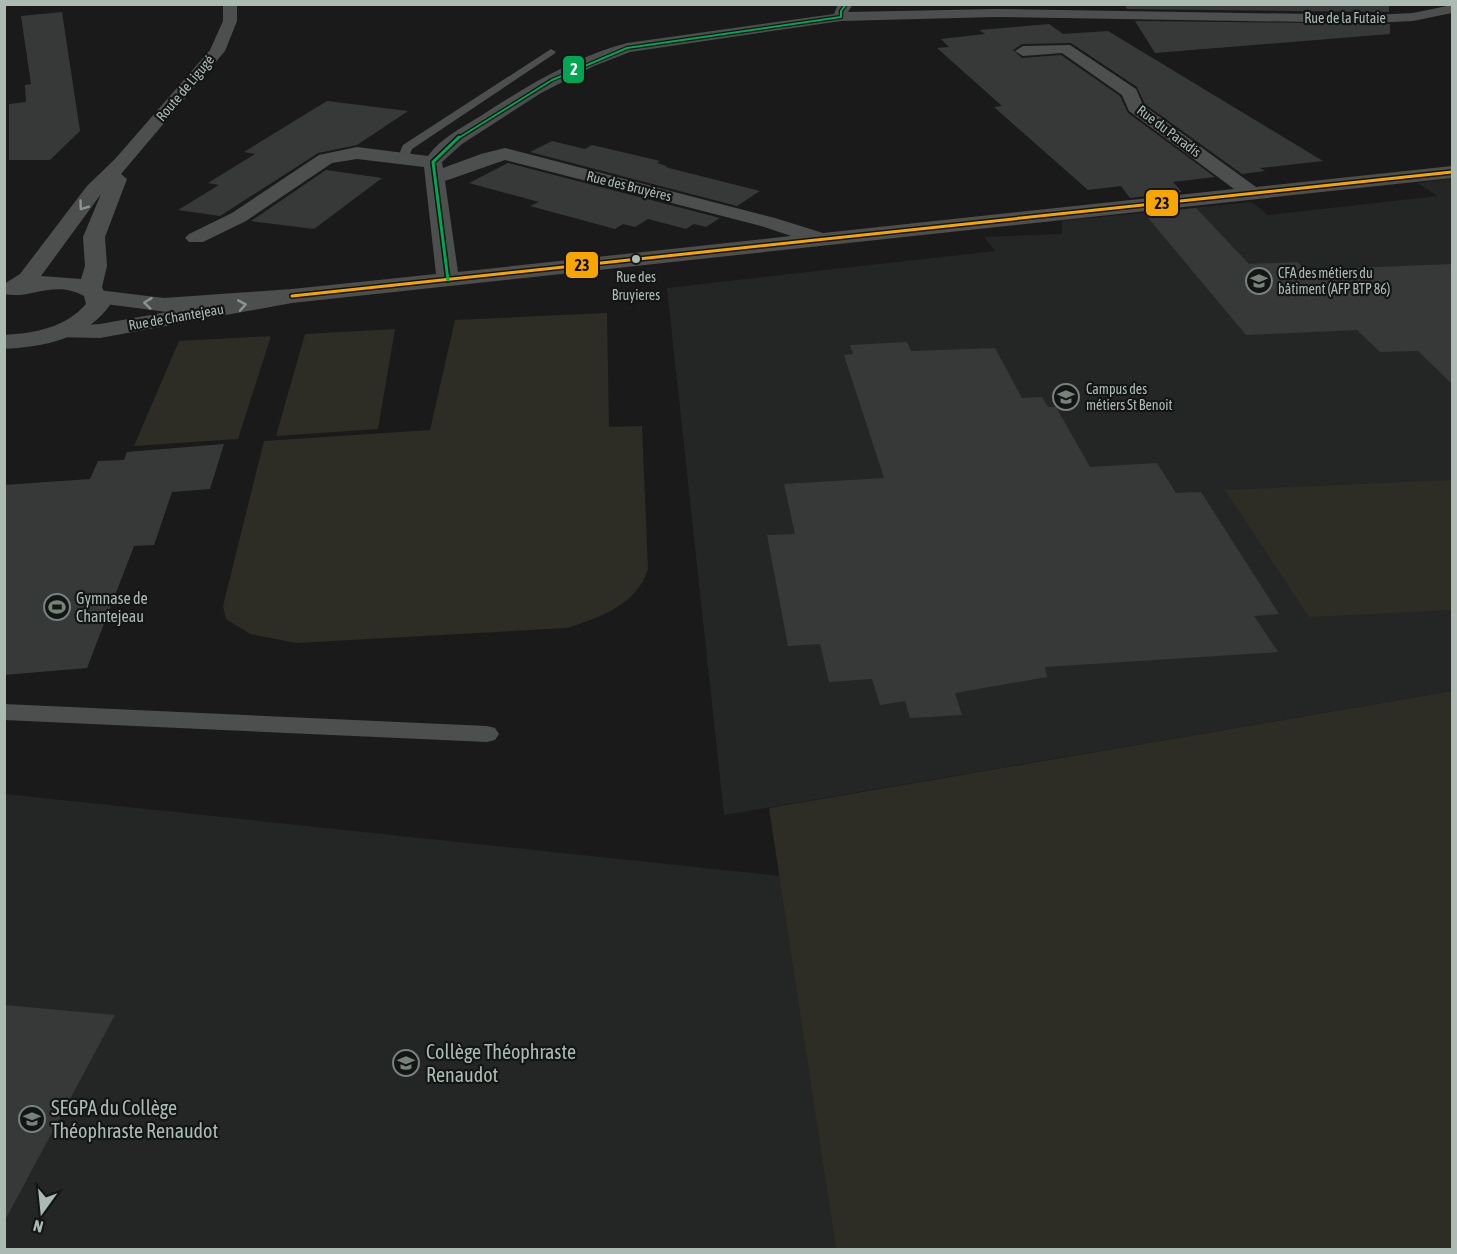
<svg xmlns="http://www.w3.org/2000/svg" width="1457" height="1254" viewBox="0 0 1457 1254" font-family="'Asap Condensed',sans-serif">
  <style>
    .built { fill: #242625 }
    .green { fill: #2d2c25 }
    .building { fill: #373938 }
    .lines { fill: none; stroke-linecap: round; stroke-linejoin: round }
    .service { fill: #4c4f4e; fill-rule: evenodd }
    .minor { fill: #4c4f4e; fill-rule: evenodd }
    .tertiary { fill: #4c4f4e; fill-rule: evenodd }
    .bus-1-casing { stroke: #131615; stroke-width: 6 }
    .bus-2-far1-casing { stroke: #131615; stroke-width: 4.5 }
    .bus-2-casing { stroke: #131615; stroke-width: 6 }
    .bus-1 { stroke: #f7a600; stroke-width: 3 }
    .bus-2-far1 { stroke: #00a651; stroke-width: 2 }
    .bus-2 { stroke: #00a651; stroke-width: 3 }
    .oneway { stroke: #8a958f }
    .bus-dot { fill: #abbab2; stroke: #131615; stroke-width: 2 }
    .labels { text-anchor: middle; stroke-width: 4.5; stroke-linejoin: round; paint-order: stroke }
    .far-street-label { font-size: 14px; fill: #abbab2; stroke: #131615 }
    .far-poi-label { font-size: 14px; fill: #abbab2; stroke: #131615; text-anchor: start }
    .bus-label { font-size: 14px; fill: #abbab2; stroke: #131615 }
    .poi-label { font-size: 16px; fill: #abbab2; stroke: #131615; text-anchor: start }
    .near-poi-label { font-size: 20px; fill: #abbab2; stroke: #131615; text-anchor: start }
    .line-badge { stroke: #131615; stroke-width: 2 }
    .badge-label { font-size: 16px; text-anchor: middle; font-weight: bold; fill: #fff }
    .pale-badge-label { font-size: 16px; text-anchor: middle; font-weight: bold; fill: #111 }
  </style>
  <rect width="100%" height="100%" fill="#1a1a1a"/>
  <!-- built -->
  <path class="built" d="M 1452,179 L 1452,691 L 724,815 L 667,288 L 995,251 L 984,237 L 1062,234 L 1062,221 L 1252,202 L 1268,215 L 1438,196 L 1417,183 Z
    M 4,794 L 781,876 L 836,1249 L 5,1249 Z"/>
  <!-- green -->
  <path class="green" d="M 607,313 L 609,427 L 642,426 L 648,569 C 638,604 599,618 567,628 L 296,643 L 250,634 L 226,619 L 223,606 L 264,441 L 430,430 L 455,320 Z
    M 395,329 L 378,429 L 276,436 L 305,334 Z
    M 271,336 L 238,439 L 134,446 L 179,341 Z
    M 1452,480 L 1452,610 L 1309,617 L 1225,490 Z
    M 1452,691 L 1452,1249 L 836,1249 L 769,808 Z"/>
  <!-- building -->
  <path class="building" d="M 1124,4 L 1389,4 L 1389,12 L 1127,9 Z
    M 62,12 L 80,131 L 50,160 L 9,160 L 9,104 L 26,102 L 25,85 L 31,84 L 21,16 Z
    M 1135,21 L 1390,24 L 1390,34 L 1155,53 Z
    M 1049,24 L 1063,34 L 1108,31 L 1323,161 L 1260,168 L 1265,171 L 1242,174 L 1145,104 L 1137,87 L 1071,43 L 1022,44 L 1013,50 L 1022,58 L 1061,55 L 1120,96 L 1128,113 L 1215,177 L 1173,182 L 1182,192 L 1130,198 L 1121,186 L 1088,190 L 994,107 L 1002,106 L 937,48 L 949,47 L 941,39 L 985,34 L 979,30 Z
    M 327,101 L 408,111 L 357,145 L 318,153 L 220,216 L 178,210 L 219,185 L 208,183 L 255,154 L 244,152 Z
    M 552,141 L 585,149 L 592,145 L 660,161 L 657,163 L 667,166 L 665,167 L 760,191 L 737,206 L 530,152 Z
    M 508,163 L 720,218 L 706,227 L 694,224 L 686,229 L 648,219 L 635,227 L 623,224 L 615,229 L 530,206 L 539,202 L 469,183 Z
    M 326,170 L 382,178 L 314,229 L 251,221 Z
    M 1196,208 L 1249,264 L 1297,262 L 1306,270 L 1452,264 L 1452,384 L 1418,351 L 1380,352 L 1357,330 L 1246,335 L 1144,213 Z
    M 907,342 L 911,351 L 995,348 L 1022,398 L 1042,397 L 1048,407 L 1056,407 L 1090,467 L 1157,463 L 1176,493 L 1201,492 L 1279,614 L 1254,616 L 1278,652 L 1045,667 L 1047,677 L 955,693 L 962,715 L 910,718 L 905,701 L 880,705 L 872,679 L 829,682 L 820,644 L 788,646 L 767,535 L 795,534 L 784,484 L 884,478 L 844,355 L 853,354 L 850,345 Z
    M 224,444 L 210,489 L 172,492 L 154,545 L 134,546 L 87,668 L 4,675 L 4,485 L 90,479 L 98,461 L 124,460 L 127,452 Z
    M 4,1005 L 115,1015 L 4,1222 Z"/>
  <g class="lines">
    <!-- service -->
    <path class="service" d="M 551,49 L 556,52 L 554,54 L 412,149 L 407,162 L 399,162 L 397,159 L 403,145 Z
      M 4,704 L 487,726 L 495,728 L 499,734 L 495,740 L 487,742 L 4,720 Z"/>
    <!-- minor -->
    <path class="minor" d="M 838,4 L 853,4 L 848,12 L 996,9 L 1373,15 L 1413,13 L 1452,5 L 1452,13 L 1413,21 L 1373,23 L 996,17 L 841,21 L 630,52 L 594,66 L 541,93 L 462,144 L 442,162 L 443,168 L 481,154 L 505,148 L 775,218 L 823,233 L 1234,189 L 1129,111 L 1122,95 L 1062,53 L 1023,56 L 1015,51 L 1023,46 L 1070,45 L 1136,89 L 1143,105 L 1256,187 L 1452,166 L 1452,178 L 292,303 L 100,338 L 52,337 L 48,332 L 52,327 L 100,324 L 167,312 L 90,302 L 87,297 L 90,292 L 98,290 L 164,298 L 292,289 L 436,274 L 424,167 L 357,159 L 332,163 L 246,221 L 203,242 L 189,242 L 185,238 L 189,234 L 232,213 L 319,155 L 357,147 L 428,156 C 441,138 461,128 479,117 C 525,87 574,57 627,43 L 834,14 ZM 505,160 L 761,226 L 791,236 L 458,272 L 445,181 Z"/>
    <!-- tertiary -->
    <path class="tertiary" d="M 223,4 L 237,4 L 237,21 L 225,51 L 121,174 L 127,179 L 105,237 L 107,266 L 102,287 L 110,305 C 86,339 43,347 4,349 L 4,335 C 35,333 65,328 86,304 L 84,296 C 53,279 31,300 4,294 L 4,284 L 20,274 L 87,186 L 115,159 L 210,50 L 223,21 ZM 101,194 L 83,237 L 85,266 L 81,279 L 41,276 Z"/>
    <defs>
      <path id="bus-1" d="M 292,296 L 1452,172"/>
      <path id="bus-2-far1" d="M 457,139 L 552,80 L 627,48 L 841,17 L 841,11 L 846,4"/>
      <path id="bus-2" d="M 448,280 L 433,162 L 459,137"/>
    </defs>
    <!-- bus-1 casing -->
    <use href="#bus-1" class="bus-1-casing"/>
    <!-- bus-2-far1 casing -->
    <use href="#bus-2-far1" class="bus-2-far1-casing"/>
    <!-- bus-2 casing -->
    <use href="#bus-2" class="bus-2-casing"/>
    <!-- bus-1 -->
    <use href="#bus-1" class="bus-1"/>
    <!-- bus-2-far1 -->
    <use href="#bus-2-far1" class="bus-2-far1"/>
    <!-- bus-2 -->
    <use href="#bus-2" class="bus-2"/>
  </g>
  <!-- one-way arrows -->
  <defs><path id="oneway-chevron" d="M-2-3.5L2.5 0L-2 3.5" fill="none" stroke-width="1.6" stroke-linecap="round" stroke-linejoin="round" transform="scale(1.5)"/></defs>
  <g class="oneway">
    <use href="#oneway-chevron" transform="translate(83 206) rotate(126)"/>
    <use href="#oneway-chevron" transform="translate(148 303) rotate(-173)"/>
    <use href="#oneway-chevron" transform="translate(242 305) rotate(-10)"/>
  </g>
  <!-- icons -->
  <defs>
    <symbol id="university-ring" viewBox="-11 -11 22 22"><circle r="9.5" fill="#131615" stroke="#78827d" stroke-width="1.5"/><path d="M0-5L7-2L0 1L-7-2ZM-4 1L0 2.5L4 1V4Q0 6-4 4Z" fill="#78827d"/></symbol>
    <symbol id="stadium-ring" viewBox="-11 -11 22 22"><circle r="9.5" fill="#131615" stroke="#78827d" stroke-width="1.5"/><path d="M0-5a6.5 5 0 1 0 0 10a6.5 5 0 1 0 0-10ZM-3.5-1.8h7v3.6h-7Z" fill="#78827d"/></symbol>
    <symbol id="school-ring" viewBox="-11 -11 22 22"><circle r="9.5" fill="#131615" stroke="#78827d" stroke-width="1.5"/><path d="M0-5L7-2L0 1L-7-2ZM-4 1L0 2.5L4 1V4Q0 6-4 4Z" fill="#78827d"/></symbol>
  </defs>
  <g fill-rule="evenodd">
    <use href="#university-ring" x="1244" y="266" width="30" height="30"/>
    <use href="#university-ring" x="1051" y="382" width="30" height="30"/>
    <use href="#stadium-ring" x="42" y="592" width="30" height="30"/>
    <use href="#school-ring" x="391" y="1048" width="30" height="30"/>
    <use href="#school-ring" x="17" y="1104" width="30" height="30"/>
  </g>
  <!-- markers -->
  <circle class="bus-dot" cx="636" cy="259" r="5"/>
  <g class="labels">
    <!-- far-street labels -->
    <g class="far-street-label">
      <text x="1345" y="23">Rue de la Futaie</text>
      <text transform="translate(185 88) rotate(-50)" y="5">Route de Ligugé</text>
      <text transform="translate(1169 131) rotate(37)" y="5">Rue du Paradis</text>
      <text transform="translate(629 186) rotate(14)" y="5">Rue des Bruyères</text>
      <text transform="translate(176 317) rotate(-10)" y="5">Rue de Chantejeau</text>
    </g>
    <!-- far-poi labels -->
    <g class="far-poi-label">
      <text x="1278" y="278">CFA des métiers du<tspan x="1278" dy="16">bâtiment (AFP BTP 86)</tspan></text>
      <text x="1086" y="394">Campus des<tspan x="1086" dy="16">métiers St Benoit</tspan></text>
    </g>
    <!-- bus labels -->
    <g class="bus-label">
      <text x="636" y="282">Rue des<tspan x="636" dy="18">Bruyieres</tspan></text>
    </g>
    <!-- poi labels -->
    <g class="poi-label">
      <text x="76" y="604">Gymnase de<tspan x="76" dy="18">Chantejeau</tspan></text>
    </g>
    <!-- near-poi labels -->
    <g class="near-poi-label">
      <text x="426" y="1059">Collège Théophraste<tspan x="426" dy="23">Renaudot</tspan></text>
      <text x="51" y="1115">SEGPA du Collège<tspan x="51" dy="23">Théophraste Renaudot</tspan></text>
    </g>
  </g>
  <g class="line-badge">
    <rect x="562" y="55" width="23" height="29" rx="6" fill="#00a651"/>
    <rect x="1145" y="189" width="34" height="28" rx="6" fill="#f7a600"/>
    <rect x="565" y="251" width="34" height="28" rx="6" fill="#f7a600"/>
  </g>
  <g class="badge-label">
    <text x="574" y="75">2</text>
  </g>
  <g class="pale-badge-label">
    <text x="1162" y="209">23</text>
    <text x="582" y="271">23</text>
  </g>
  <!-- border -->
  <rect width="1457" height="1254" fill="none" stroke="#abbab2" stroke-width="12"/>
  <!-- north arrow -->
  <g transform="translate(42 1212) rotate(195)" stroke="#131615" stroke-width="4.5" paint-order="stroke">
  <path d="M0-4.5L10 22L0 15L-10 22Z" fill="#abbab2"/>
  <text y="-9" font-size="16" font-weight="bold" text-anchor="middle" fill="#abbab2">N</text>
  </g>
</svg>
